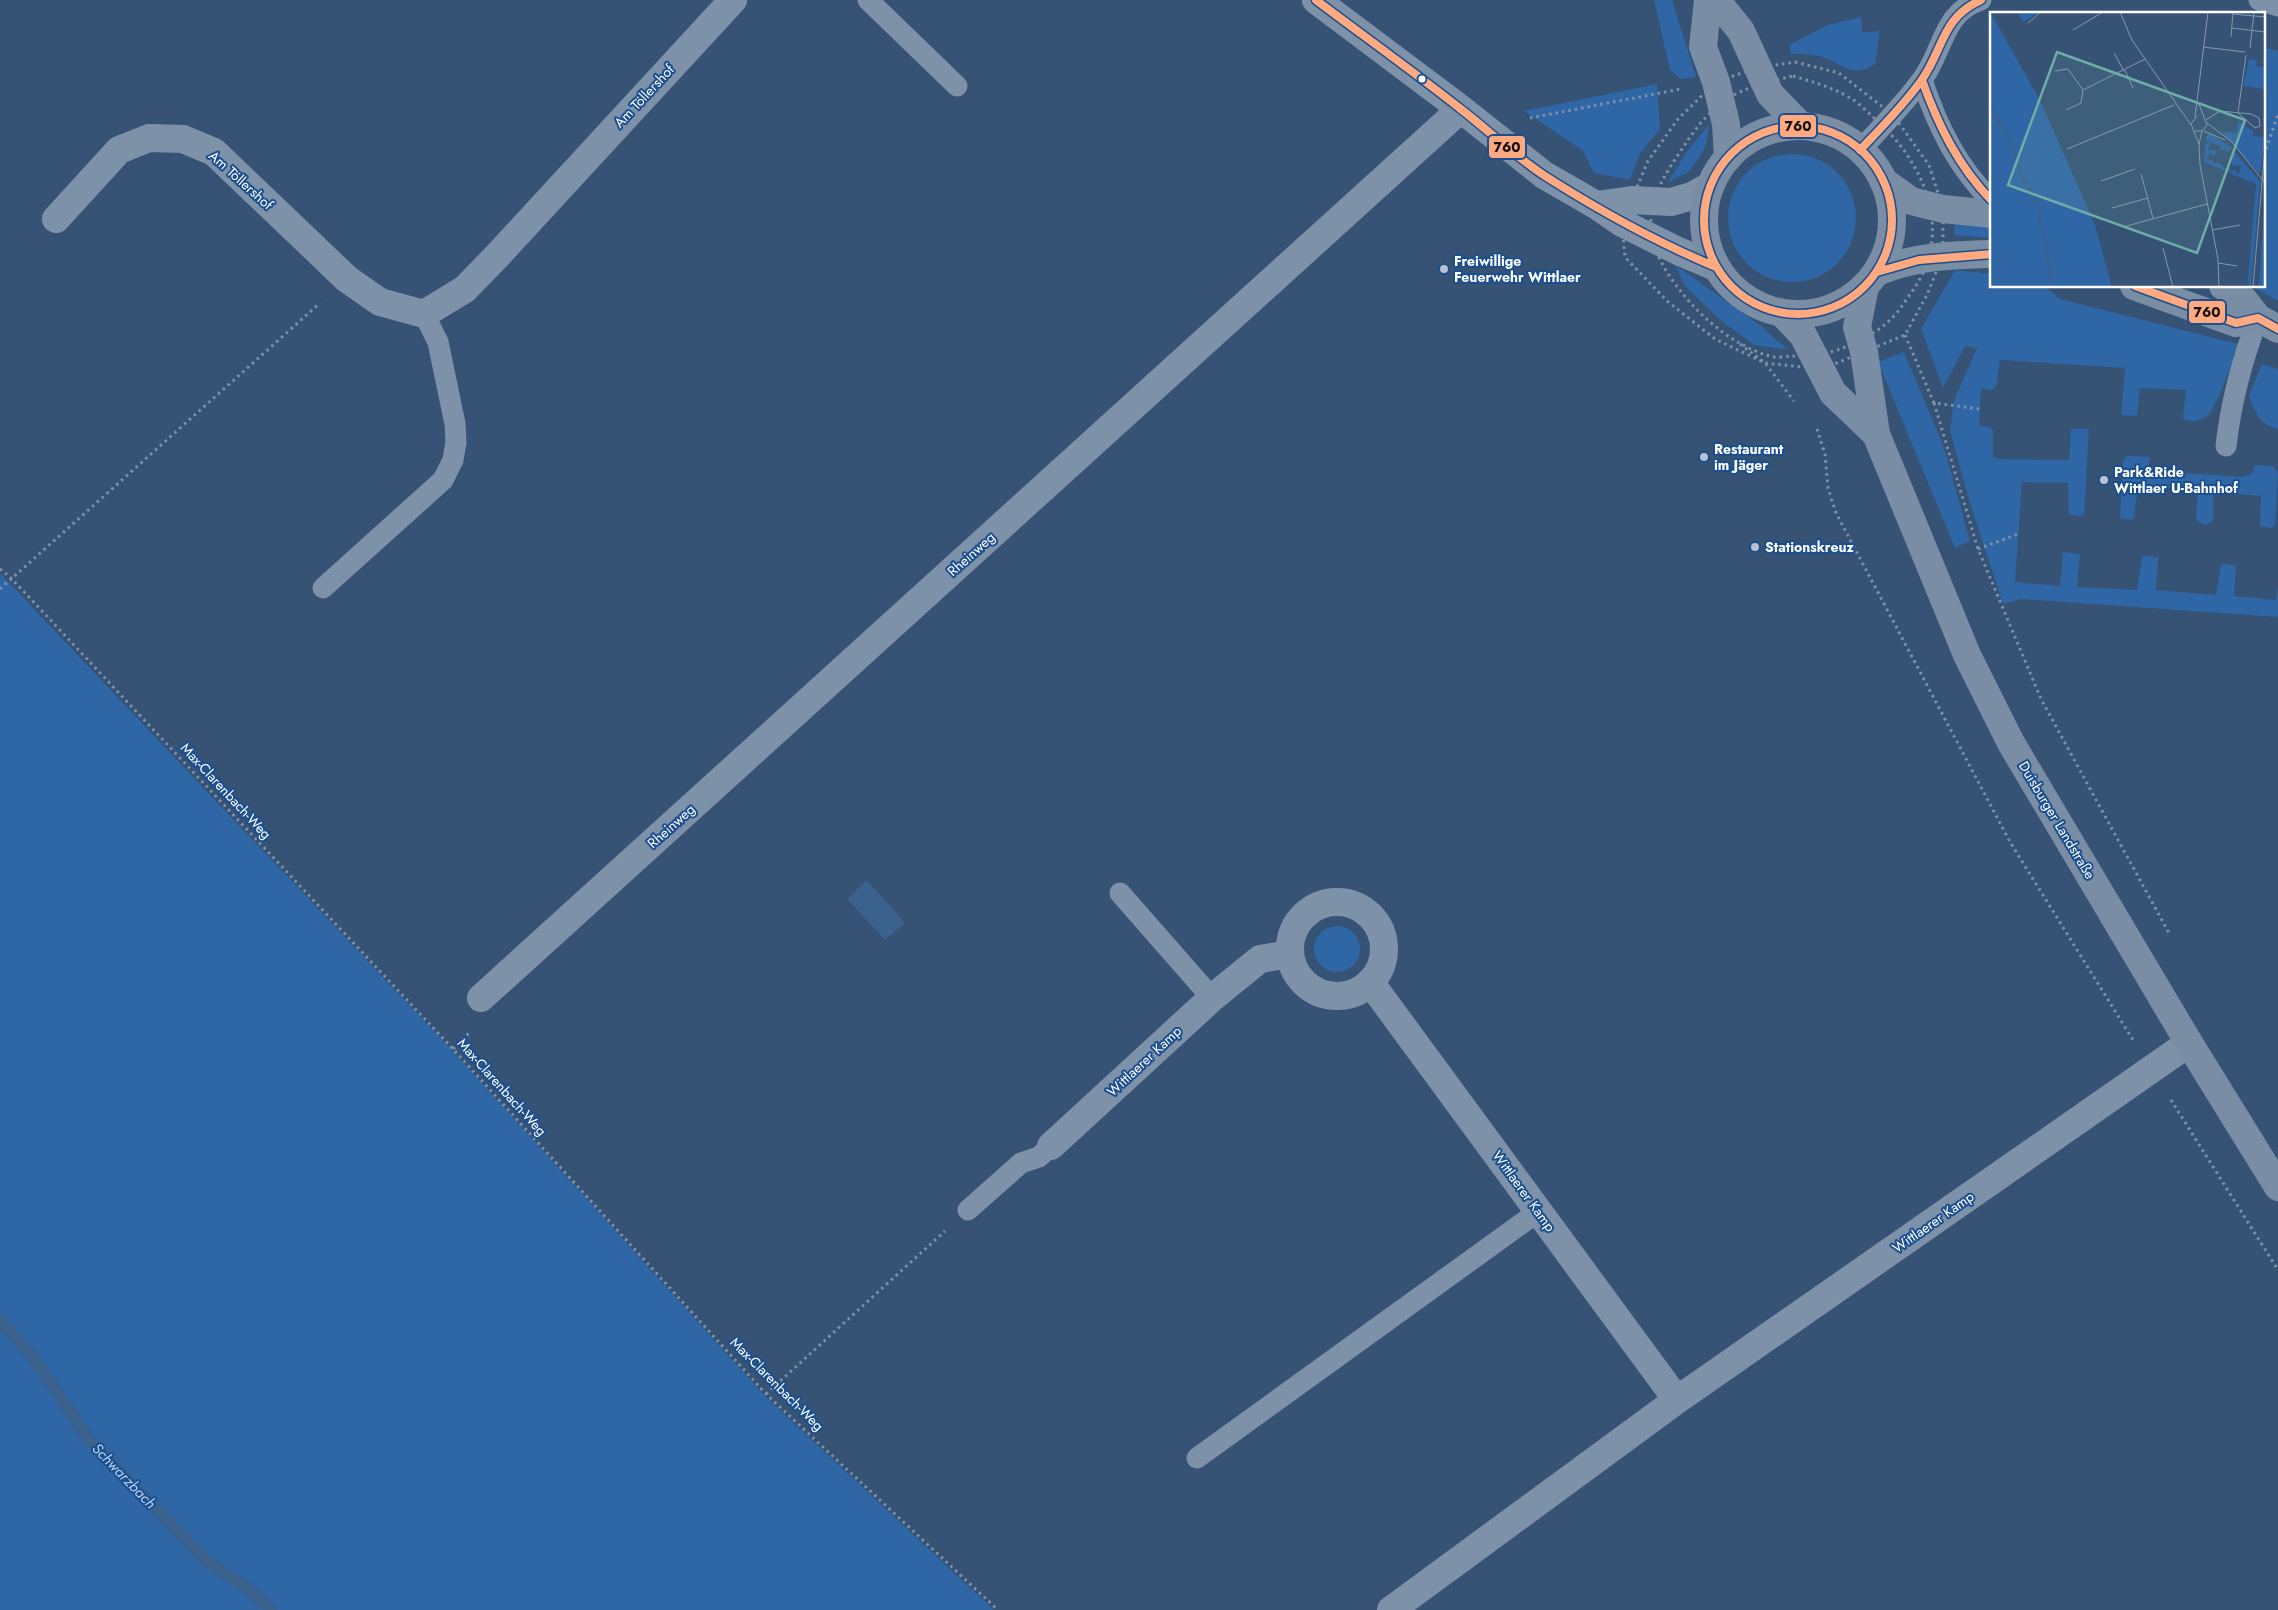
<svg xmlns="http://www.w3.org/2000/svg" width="2278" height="1610" viewBox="0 0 2278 1610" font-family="Jost,sans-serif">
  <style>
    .green { fill: #2f66a5 }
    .water { fill: #3b618d }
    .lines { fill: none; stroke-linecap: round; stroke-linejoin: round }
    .stream { stroke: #3b618d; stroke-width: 12 }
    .path { stroke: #7d92a8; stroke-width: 3; stroke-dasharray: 2.5 4; stroke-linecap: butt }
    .lane { stroke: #7d92a8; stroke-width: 21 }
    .street { stroke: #7d92a8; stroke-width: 28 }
    .secondary { stroke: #798da4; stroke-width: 28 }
    .bus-1-casing { stroke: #1b4f8f; stroke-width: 11 }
    .bus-1 { stroke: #ffa980; stroke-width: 8 }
    .bus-dot { fill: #fff; stroke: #1b4f8f; stroke-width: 2 }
    .poi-dot { fill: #b9c2ce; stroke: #1b4f8f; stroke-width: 2 }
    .labels { text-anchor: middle; stroke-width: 4; stroke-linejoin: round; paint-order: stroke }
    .street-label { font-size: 14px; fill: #fff; stroke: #1b4f8f }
    .poi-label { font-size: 14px; font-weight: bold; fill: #fff; stroke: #1b4f8f; text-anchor: start }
    .water-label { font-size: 15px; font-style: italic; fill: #b5d3f5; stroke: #1b4f8f }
    .inset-river { fill: none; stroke: #3b618d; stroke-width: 2.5 }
    .inset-road { fill: none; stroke: #8697ac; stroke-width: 1 }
    .view { fill: #6fada8; fill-opacity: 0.15; stroke: #6fada8; stroke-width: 2.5 }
    .inset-edge { fill: none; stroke: #fff; stroke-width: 2.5 }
    .line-badge { stroke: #1b4f8f; stroke-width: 2 }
    .pale-badge-label { font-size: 14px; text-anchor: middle; font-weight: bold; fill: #111 }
  </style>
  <rect width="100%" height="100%" fill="#365274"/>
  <!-- green -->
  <path class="green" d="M 1654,0 L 1672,0 L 1696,77 L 1681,79 L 1670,70 Z
    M 1861,17 L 1862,32 L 1880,31 L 1875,64 C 1851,79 1845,65 1823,57 C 1813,54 1801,55 1791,54 L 1789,45 L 1828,25 Z
    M 2264,47 L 2278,51 L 2278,301 L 2251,286 L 2264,286 Z
    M 1657,84 L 1660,129 L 1639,155 L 1630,180 L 1594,173 L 1583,151 L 1524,111 Z
    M 1709,125 L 1706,146 L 1690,171 L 1668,182 L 1688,150 Z
    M1728 218a64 64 0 1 1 128 0a64 64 0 1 1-128 0Z
    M 1955,221 L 1992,225 L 1992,238 L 1954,235 Z
    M 1674,264 L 1761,326 L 1788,350 L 1754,345 L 1719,319 L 1686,287 Z
    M 1955,270 L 1992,274 L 1992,286 L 2045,286 L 2060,299 L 2238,344 C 2230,369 2222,394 2208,416 L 2197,421 L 2185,420 L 2183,417 L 2186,390 L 2140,388 L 2137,416 L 2121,415 L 2125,368 L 2000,360 L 1996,387 L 1991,390 L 1981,389 L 1979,426 L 1990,427 L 1993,431 L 1993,456 L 1998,459 L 2069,460 L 2071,429 L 2089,429 L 2084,516 L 2069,515 L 2068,483 L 2022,482 L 2015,582 L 2060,586 L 2063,552 L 2080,554 L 2077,587 L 2137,590 L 2142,556 L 2158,557 L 2156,590 L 2216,595 L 2221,564 L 2236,565 L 2234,596 L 2276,600 L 2278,587 L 2278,617 L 2021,599 L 2003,604 L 1969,500 L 1950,431 L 1954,400 L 1977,348 L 1965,346 L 1943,388 L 1921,329 Z
    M 1904,352 L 1944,447 L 1970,541 L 1955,548 L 1878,362 Z
    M 2262,364 L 2278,369 L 2278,429 C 2259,425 2255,412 2249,395 Z
    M 2127,456 L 2149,457 L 2149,471 L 2245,477 L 2251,474 L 2255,465 L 2273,466 L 2278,473 L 2275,525 L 2270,528 L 2260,526 L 2261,496 L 2213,492 L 2213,521 L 2205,525 L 2196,520 L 2198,490 L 2138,486 L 2134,518 L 2130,520 L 2120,518 L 2123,461 Z
    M 0,573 L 451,1049 L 765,1396 L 994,1610 L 0,1610 Z
    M1314 949a23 23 0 1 1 46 0a23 23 0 1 1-46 0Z"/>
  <!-- water -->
  <path class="water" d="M 867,880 L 905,923 L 885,940 L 847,899 Z"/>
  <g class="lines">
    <!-- stream -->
    <path class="stream" d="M 0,1320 L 33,1357 L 90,1441 L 208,1562 L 247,1588 L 271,1610"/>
    <!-- path -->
    <path class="path" d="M 1795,62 L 1839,73 L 1893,115 L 1929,165 L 1943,209 L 1943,255 L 1927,295 L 1905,335 L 1822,369 L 1765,363 L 1715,339 L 1667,301 L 1625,257 L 1622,223 L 1648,161 L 1678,119 L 1716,82 L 1756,68 Z
      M 1793,76 C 1813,82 1832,87 1850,98 C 1858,102 1866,111 1873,117 C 1924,161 1956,232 1911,293 C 1905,301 1900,310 1893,317 C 1874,337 1843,350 1816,356 C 1808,358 1799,356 1790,356 C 1784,357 1775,358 1769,356 C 1735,346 1704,320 1682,293 C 1666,273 1649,247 1651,219 C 1653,192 1667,171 1682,149 C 1715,98 1735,89 1793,76 Z
      M 1530,118 L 1681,89
      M 2264,155 L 2278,114
      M 1905,335 L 1934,403 L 1980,409
      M 1740,344 L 1765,363 L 1794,401
      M 1934,403 L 1978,549 L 2041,699 L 2170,935
      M 1817,429 L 1825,454 L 1828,488 L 1836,513 L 2010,842 L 2133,1040
      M 1978,549 L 2018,534
      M 0,569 L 11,578 L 453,1049 L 766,1394 L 998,1610
      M 0,589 L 320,303
      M 453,1049 L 470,1032
      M 2171,1100 L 2278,1270
      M 766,1394 L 945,1231"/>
    <!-- lane -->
    <path class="lane" d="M 868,0 L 957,86
      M 2259,0 L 2278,6
      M 1922,80 C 1937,125 1957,167 1992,201
      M 1860,150 C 1881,128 1903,105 1921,81 C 1944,52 1941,13 1981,0
      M 2226,446 C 2231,402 2242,360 2258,318
      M 323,588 L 443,480 L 453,460 L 456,442 L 455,424 L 438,342 L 424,314
      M 1120,893 L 1212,998
      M 968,1210 L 1021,1163 L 1039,1157 L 1051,1146
      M 1197,1458 L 1539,1211"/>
    <!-- street -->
    <path class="street" d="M 1316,0 L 1461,109 L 1544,175 L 1596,205 L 1622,223 L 1678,251 L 1716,267
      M 1596,205 L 1632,200 L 1671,202 L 1692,196 L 1710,186
      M 56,219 L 119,150 L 149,138 L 183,139 L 214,152 L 347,279 L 380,302 L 424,314 L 465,289 L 497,256 L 733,0
      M1290 949a47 47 0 1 1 94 0a47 47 0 1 1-94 0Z
      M 1370,982 L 1677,1400
      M 481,998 L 1461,109
      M 1051,1146 L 1212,998 L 1260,959 L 1290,954
      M 1391,1610 L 1677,1400 L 2189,1043"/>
    <!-- secondary -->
    <path class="secondary" d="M 1708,0 L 1703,47 L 1716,82 L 1726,124 L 1728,158
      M 1716,0 L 1741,31 L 1770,94 L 1801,126
      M1704 220a94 94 0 1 1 188 0a94 94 0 1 1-188 0Z
      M 1883,181 L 1911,201 L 1943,209 L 1992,214
      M 1877,272 C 1915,256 1951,255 1992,254
      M 1865,286 L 1857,327 L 1864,352 L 1876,434 L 1967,655 L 2011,743 L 2189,1043 L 2278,1187
      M 2134,286 L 2236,323 L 2258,318
      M 2223,286 L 2244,300 L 2258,318 L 2278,329
      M 1782,313 L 1803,335 L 1833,393 L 1876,434"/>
    <defs>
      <path id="bus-1" d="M 1316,0 C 1365,37 1414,72 1462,110 C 1489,131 1516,157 1545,176 C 1600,211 1656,242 1716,267
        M 1922,80 C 1938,125 1958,166 1992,201
        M1704 220a94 94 0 1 1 188 0a94 94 0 1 1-188 0Z
        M 1860,150 C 1881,128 1903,106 1921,81 C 1944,49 1941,18 1981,0
        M 1877,272 L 1919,260 L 1992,254
        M 2135,286 L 2236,323 L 2258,318 L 2278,329"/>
    </defs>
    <!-- bus-1 casing -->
    <use href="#bus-1" class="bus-1-casing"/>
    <!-- bus-1 -->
    <use href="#bus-1" class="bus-1"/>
  </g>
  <!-- markers -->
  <circle class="bus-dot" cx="1422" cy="79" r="4.5"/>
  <g class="poi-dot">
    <circle cx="1444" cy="269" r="5"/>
    <circle cx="1704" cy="457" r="5"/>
    <circle cx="2104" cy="480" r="5"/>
    <circle cx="1755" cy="547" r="5"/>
  </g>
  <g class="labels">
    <!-- street labels -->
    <g class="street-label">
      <text transform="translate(644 96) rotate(-47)" y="5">Am Töllershof</text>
      <text transform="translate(241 180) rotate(42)" y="5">Am Töllershof</text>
      <text transform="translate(971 554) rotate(-42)" y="5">Rheinweg</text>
      <text transform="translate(226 791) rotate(47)" y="5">Max-Clarenbach-Weg</text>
      <text transform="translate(2057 820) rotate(59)" y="5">Duisburger Landstraße</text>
      <text transform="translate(671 826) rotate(-42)" y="5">Rheinweg</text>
      <text transform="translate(1144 1061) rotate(-43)" y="5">Wittlaerer Kamp</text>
      <text transform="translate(502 1087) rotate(48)" y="5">Max-Clarenbach-Weg</text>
      <text transform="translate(1524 1191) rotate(54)" y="5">Wittlaerer Kamp</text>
      <text transform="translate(1933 1222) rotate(-35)" y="5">Wittlaerer Kamp</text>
      <text transform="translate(777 1384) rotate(45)" y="5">Max-Clarenbach-Weg</text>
    </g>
    <!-- poi labels -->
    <g class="poi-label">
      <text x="1454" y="266">Freiwillige<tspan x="1454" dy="16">Feuerwehr Wittlaer</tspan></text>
      <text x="1714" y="454">Restaurant<tspan x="1714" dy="16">im Jäger</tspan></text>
      <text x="2114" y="477">Park&amp;Ride<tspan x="2114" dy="16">Wittlaer U-Bahnhof</tspan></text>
      <text x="1765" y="552">Stationskreuz</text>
    </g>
    <!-- water labels -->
    <g class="water-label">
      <text transform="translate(124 1476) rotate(46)" y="5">Schwarzbach</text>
    </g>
  </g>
  <!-- overview -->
  <g transform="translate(1990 12)">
    <rect width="275" height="275" fill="#365274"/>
    <path d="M 0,0 L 50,88 L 105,213 L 122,275 L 0,275 ZM 27,0 L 50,0 L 33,10 ZM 259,47 L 267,48 L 266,54 L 275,55 L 275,77 L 253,74 ZM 248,109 L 264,120 L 262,124 L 275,125 L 270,162 L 232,120 L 247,121 ZM 220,121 L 242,136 L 236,141 L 236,138 L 230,138 L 231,134 L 221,130 L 218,138 L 227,138 L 224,145 L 220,141 L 216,149 L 221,147 L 226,153 L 227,150 L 237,158 L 239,155 L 242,160 L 244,157 L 248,163 L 251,154 L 242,153 L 243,138 L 270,169 L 261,275 L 259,275 L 258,267 L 266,172 L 214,150 L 215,134 L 220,128 L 216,130 L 216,125 ZM 274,197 L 275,275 L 269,275 L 271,243 Z" fill="#2f66a5"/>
    <path class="inset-river" d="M 0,95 L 22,130 L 31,162 L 48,194 L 63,275"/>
    <path class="inset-road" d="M 130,0 L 142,28 L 201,113M 243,2 L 275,5M 38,11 L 51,0M 242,16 L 275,20M 83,18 L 113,0M 241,25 L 243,0M 213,35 L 255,40M 260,36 L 264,0M 124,41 L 134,59M 135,58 L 143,76M 65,59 L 78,57 L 93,78 L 155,47M 76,98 L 91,91 L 93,78M 248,101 L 256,43M 207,104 L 201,112 L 209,132M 205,105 L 218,0M 216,108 L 230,99 L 261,102 L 269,106 L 270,114 L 265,116 L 248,101M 217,111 L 242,130 L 275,171M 205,119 L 212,119 L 217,113 L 209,92M 212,119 L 209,132 L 210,153 L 228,247 L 229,275M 214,119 L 235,128M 77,137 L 184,93M 151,162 L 163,206M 111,169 L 145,157M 122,196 L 158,186M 133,215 L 217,192M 222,218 L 250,213M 173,236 L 183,275M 228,251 L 247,254M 263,275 L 275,136"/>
    <path class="view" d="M 67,40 L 255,108 L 207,241 L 18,173 Z"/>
    <rect width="275" height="275" class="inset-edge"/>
  </g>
  <g class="line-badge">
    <rect x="1779" y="114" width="38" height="24" rx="5" fill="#ffa980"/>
    <rect x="1488" y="135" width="38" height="24" rx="5" fill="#ffa980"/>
    <rect x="2188" y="300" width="38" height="24" rx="5" fill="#ffa980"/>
  </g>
  <g class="pale-badge-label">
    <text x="1798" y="131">760</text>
    <text x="1507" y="152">760</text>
    <text x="2207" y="317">760</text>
  </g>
</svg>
